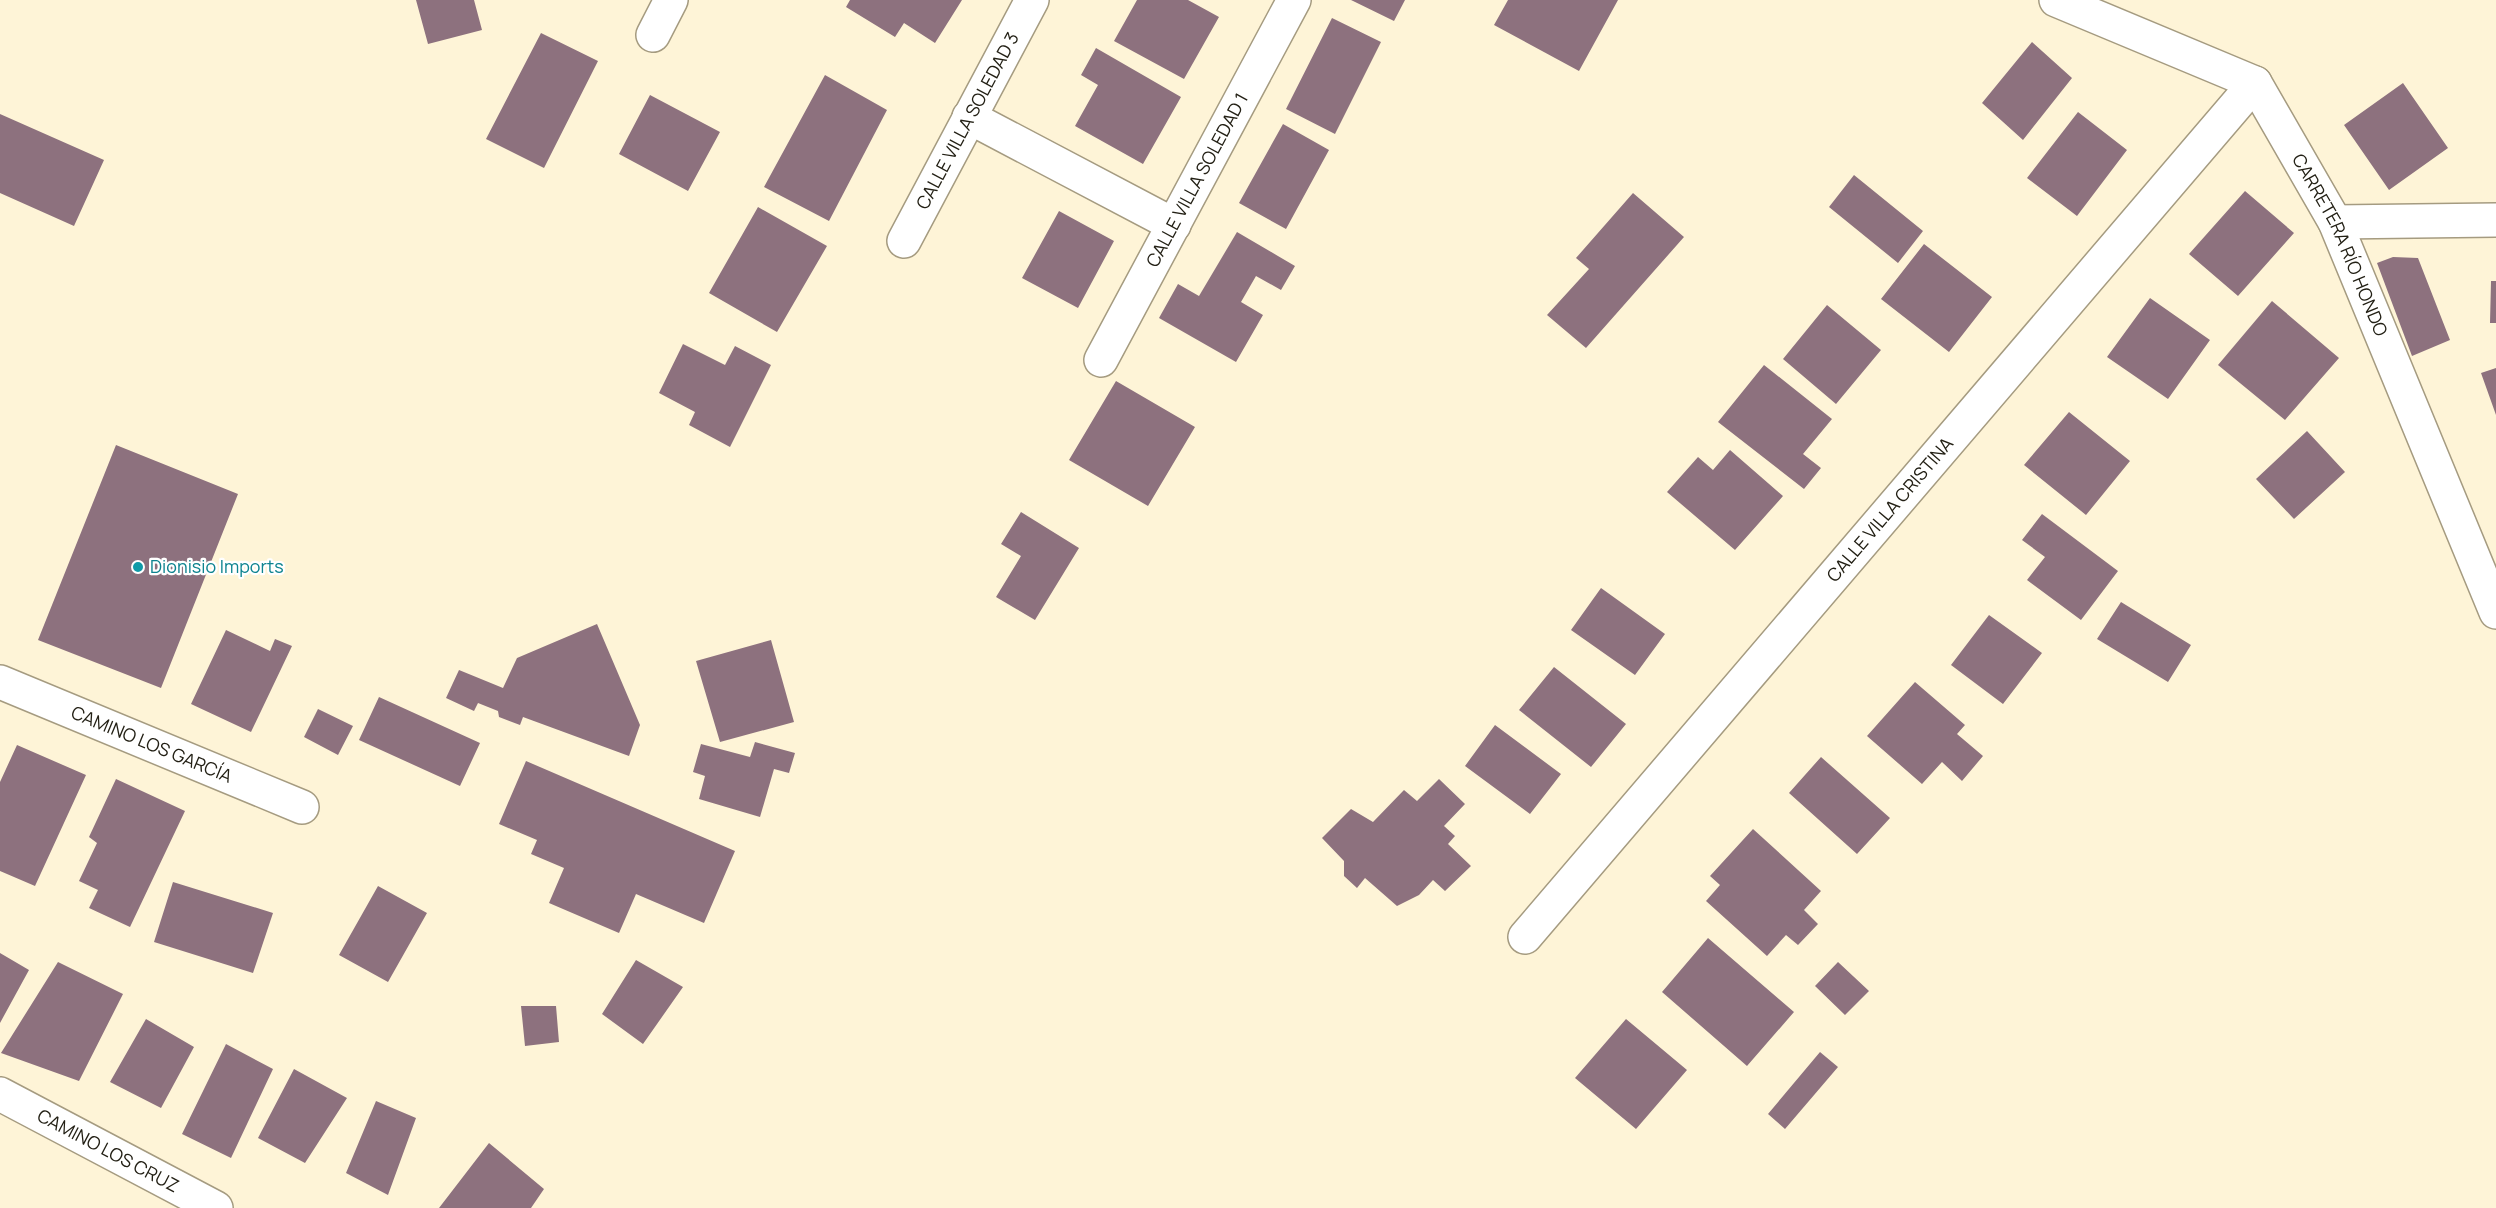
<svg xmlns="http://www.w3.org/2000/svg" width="2496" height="1208" viewBox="0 0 2496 1208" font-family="Manrope,sans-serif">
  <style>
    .building { fill: #8d717e }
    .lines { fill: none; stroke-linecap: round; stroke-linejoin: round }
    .minor-casing { stroke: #a59b80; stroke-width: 36 }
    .tertiary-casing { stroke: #a59b80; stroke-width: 36 }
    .minor { stroke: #fff; stroke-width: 33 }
    .tertiary { stroke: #fff; stroke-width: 33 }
    .culture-dot { fill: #0f9aa8; stroke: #fff; stroke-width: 2 }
    .labels { text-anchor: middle; stroke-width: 4.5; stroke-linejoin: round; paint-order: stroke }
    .street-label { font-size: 18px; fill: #232015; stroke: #fff }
    .culture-label { font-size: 18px; fill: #0d838f; stroke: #fff; text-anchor: start }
  </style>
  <rect width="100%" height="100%" fill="#fef4d7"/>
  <!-- building -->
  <path class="building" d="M 416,0 L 474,0 L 482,30 L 428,44 Z
    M 850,0 L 962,0 L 935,43 L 904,23 L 895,37 L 846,7 Z
    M 1137,0 L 1188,0 L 1219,17 L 1184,79 L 1114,41 Z
    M 1351,0 L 1405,0 L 1394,21 Z
    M 1508,0 L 1618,0 L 1579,71 L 1494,25 Z
    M 1332,18 L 1381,42 L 1335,134 L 1286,109 Z
    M 541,33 L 598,61 L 544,168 L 486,139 Z
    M 2032,42 L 2072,78 L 2023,140 L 1982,103 Z
    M 1096,48 L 1181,97 L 1143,164 L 1075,126 L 1098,85 L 1081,75 Z
    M 825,75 L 887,110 L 829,221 L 764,187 Z
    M 2403,83 L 2448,148 L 2389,190 L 2344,125 Z
    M 650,95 L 720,132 L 688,191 L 619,154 Z
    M 2078,112 L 2127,150 L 2077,216 L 2027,178 Z
    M 0,114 L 104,160 L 74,226 L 0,193 Z
    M 1283,124 L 1329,150 L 1286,229 L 1239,203 Z
    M 1854,175 L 1923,231 L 1898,263 L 1829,207 Z
    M 2245,191 L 2294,233 L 2238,296 L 2189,254 Z
    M 1633,193 L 1684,237 L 1586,348 L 1547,315 L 1589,269 L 1576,258 Z
    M 758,207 L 827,246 L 777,332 L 709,293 Z
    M 1059,211 L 1114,241 L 1078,308 L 1022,278 Z
    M 1237,232 L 1295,266 L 1281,290 L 1256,276 L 1241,302 L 1263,315 L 1236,362 L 1159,318 L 1178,284 L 1199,296 Z
    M 1924,244 L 1992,297 L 1949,352 L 1881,299 Z
    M 2393,257 L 2418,258 L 2450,340 L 2412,356 L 2377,263 Z
    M 2491,281 L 2496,281 L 2496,323 L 2490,323 Z
    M 2150,298 L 2210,340 L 2168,399 L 2107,357 Z
    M 2272,301 L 2339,358 L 2285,420 L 2218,365 Z
    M 1827,305 L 1881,350 L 1836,404 L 1783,359 Z
    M 683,344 L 725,365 L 735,346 L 771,365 L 730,447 L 689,425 L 695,412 L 659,393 Z
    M 1764,365 L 1832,419 L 1803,454 L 1821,468 L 1804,489 L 1718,422 Z
    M 2496,368 L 2496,415 L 2481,373 Z
    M 1116,381 L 1195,427 L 1148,506 L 1069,460 Z
    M 2069,412 L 2130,461 L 2086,515 L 2024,465 Z
    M 2307,431 L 2345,472 L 2294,519 L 2256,479 Z
    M 116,445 L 238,494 L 161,688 L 38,640 Z
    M 1730,450 L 1783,496 L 1735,550 L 1667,492 L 1698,457 L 1713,470 Z
    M 1021,512 L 1079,548 L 1035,620 L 996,597 L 1021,556 L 1001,544 Z
    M 2042,514 L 2118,571 L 2081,620 L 2027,580 L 2045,557 L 2022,540 Z
    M 1601,588 L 1665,634 L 1635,675 L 1571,630 Z
    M 2121,602 L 2191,645 L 2168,682 L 2097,639 Z
    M 1989,615 L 2042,653 L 2003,704 L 1951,665 Z
    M 597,624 L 640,725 L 629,756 L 523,717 L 520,725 L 499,717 L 498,711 L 478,703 L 474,711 L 446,698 L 459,670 L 503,688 L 517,658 Z
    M 226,630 L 270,651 L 275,639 L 292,646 L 251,732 L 191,704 Z
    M 771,640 L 794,722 L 720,742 L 696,661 Z
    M 1554,667 L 1626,724 L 1591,767 L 1519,710 Z
    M 1915,682 L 1965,725 L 1957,734 L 1983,756 L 1962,781 L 1942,762 L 1922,784 L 1867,736 Z
    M 379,697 L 480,743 L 460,786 L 359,740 Z
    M 318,709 L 353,726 L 338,755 L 304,737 Z
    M 1495,725 L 1561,774 L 1530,814 L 1465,766 Z
    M 755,742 L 795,753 L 789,773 L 774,769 L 760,817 L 699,799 L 705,776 L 693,772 L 701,744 L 750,757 Z
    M 17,745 L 86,775 L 35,886 L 0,871 L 0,782 Z
    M 1821,757 L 1890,818 L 1857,854 L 1789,793 Z
    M 526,761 L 735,851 L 704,923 L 636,894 L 619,933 L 549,903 L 564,868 L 531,854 L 537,840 L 499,824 Z
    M 116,779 L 185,811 L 130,927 L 89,908 L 98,890 L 79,881 L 97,843 L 89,837 Z
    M 1439,779 L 1465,804 L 1444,826 L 1455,836 L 1448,844 L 1471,866 L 1445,891 L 1433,880 L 1419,895 L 1397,906 L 1365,878 L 1357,888 L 1344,876 L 1344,861 L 1322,838 L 1351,809 L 1373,822 L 1404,790 L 1417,801 Z
    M 1753,829 L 1821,891 L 1804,910 L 1818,924 L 1798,945 L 1786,935 L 1767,956 L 1706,901 L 1720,885 L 1710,876 Z
    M 173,882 L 273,913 L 253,973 L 154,942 Z
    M 378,886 L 427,913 L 388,982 L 339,955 Z
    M 1708,938 L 1794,1012 L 1747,1066 L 1662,992 Z
    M 0,953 L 29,970 L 0,1023 Z
    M 636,960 L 683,987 L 643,1044 L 602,1014 Z
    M 58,962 L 123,994 L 79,1081 L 1,1053 Z
    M 1838,962 L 1869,991 L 1845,1015 L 1815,986 Z
    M 521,1006 L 556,1006 L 559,1042 L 525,1046 Z
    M 146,1019 L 194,1047 L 161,1108 L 110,1082 Z
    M 1626,1019 L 1687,1070 L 1636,1129 L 1575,1078 Z
    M 226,1044 L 273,1069 L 231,1158 L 182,1134 Z
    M 1820,1052 L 1838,1067 L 1785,1129 L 1768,1114 Z
    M 294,1069 L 347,1098 L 305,1163 L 258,1138 Z
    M 376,1101 L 416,1118 L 388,1195 L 346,1173 Z
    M 489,1143 L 544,1189 L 531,1208 L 439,1208 Z"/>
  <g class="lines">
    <defs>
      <g id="minor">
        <path d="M 653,35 L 671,0"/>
        <path d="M 969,117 L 1174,225"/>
        <path d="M 2335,222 L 2496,220"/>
        <path id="s1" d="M 904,241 L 1032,0"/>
        <path id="s2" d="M 1101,360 L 1294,0"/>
        <path id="s3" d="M 0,682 L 302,807"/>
        <path id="s4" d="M 1525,937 L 2255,83"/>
        <path id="s5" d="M 0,1094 L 216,1208"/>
      </g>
      <g id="tertiary">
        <path id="s6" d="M 2056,0 L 2255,83 L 2335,222 L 2496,612"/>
      </g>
    </defs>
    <!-- minor casing -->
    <use href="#minor" class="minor-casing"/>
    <!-- tertiary casing -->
    <use href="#tertiary" class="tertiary-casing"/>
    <!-- minor -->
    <use href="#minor" class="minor"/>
    <!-- tertiary -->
    <use href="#tertiary" class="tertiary"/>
  </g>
  <!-- markers -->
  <circle class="culture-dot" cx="138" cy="567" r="6"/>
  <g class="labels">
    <!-- street labels -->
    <g class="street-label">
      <text dy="6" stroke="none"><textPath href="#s1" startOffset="136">CALLE VILLA SOLEDAD 3</textPath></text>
      <text dy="6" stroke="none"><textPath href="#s2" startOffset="204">CALLE VILLA SOLEDAD 1</textPath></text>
      <text dy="6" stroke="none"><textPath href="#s6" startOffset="399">CARRETERA RÍO HONDO</textPath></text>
      <text dy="6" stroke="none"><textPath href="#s4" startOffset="562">CALLE VILLA CRISTINA</textPath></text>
      <text dy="6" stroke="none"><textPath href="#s3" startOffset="164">CAMINO LOS GARCÍA</textPath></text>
      <text dy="6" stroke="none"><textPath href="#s5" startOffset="122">CAMINO LOS CRUZ</textPath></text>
    </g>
    <!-- culture labels -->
    <g class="culture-label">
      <text x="150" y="573">Dionisio Imports</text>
    </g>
  </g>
</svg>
